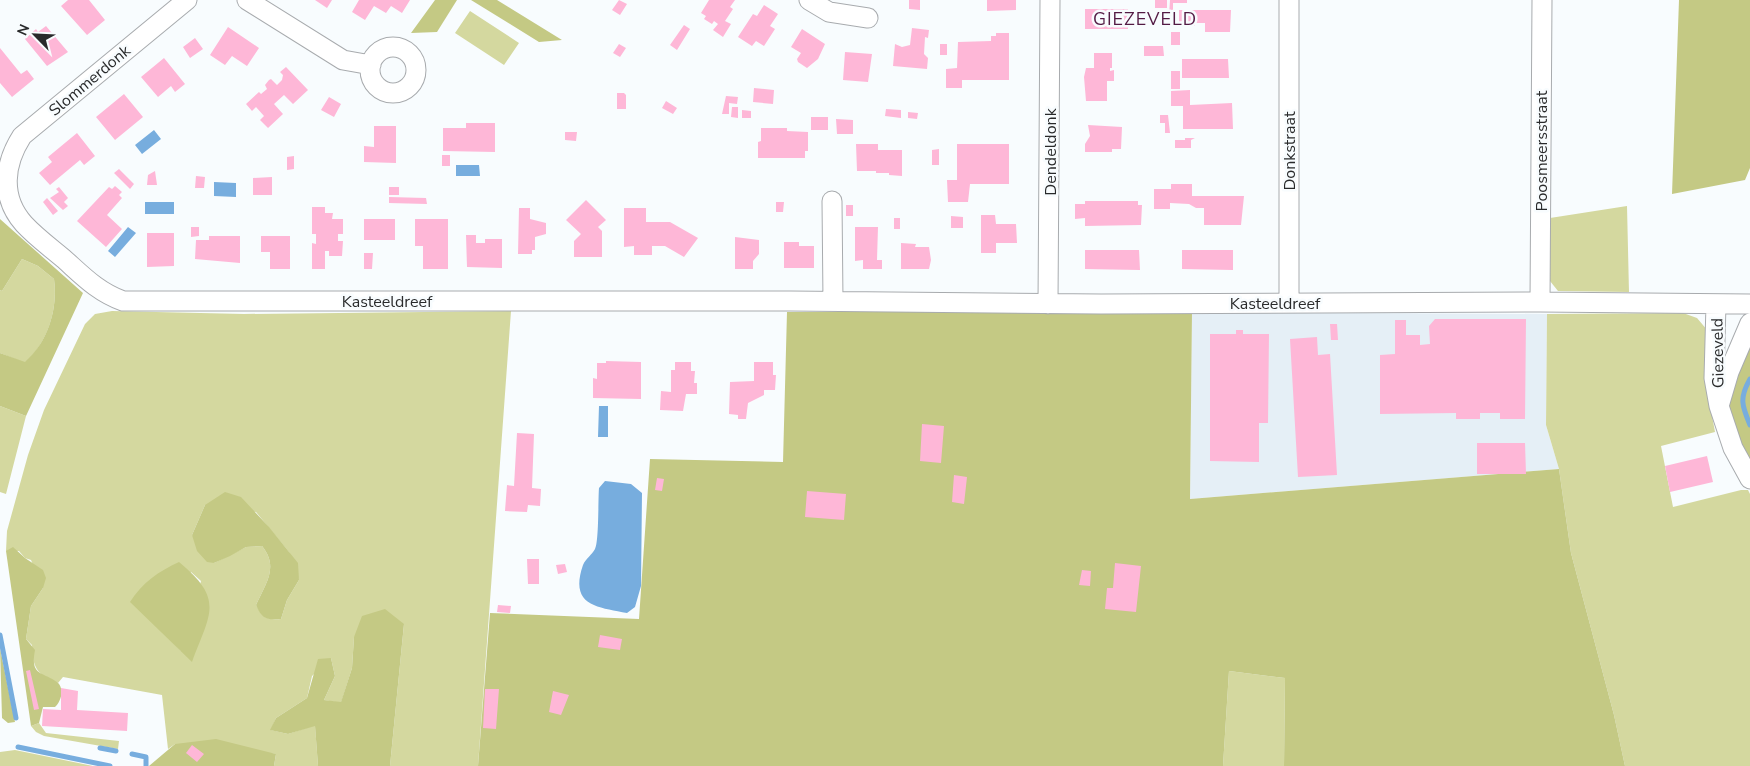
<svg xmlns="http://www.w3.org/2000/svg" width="1750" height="766" viewBox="0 0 1750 766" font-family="'Nunito Sans',sans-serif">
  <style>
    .built { fill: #e5eff6 }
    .green { fill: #d4d89f; fill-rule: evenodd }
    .forest { fill: #c4c984 }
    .water { fill: #77adde }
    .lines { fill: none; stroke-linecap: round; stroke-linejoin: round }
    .stream { stroke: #77adde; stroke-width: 5 }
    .building { fill: #feb7d7 }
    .minor-casing { stroke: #a8abae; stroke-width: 21 }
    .minor { stroke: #fff; stroke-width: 19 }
    .labels { text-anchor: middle; stroke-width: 5; stroke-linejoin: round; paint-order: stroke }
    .street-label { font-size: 16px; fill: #292a2b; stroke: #f8fcfe }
    .neighbourhood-label { font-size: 18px; letter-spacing: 1px; fill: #531a44; stroke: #f8fcfe }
  </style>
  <rect width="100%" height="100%" fill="#f8fcfe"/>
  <!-- built -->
  <path class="built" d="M 1192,312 L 1547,314 L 1546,425 L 1559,469 L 1190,499 Z"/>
  <!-- green -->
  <path class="green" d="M 470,11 L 519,43 L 504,65 L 455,33 Z
    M 1627,206 L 1629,292 L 1558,291 L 1550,281 L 1550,218 Z
    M 22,259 L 38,266 L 54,279 C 58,309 48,342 25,363 L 0,353 L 0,290 L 2,291 Z
    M 112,311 L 244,314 L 511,311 L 478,766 L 390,766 L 404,624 L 354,637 L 352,668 L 341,703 L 324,700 L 335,676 L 331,658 L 312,676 L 307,698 L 276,718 L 271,730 L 288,734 L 315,725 L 318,766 L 274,766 L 276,754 L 175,744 L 168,749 L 162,695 L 63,677 L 58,683 C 36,674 33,668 32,645 L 26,639 L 31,606 L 43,588 L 31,560 L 25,558 L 19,551 L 6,551 L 7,531 L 28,455 L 44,410 L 85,324 L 95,314 ZM 205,505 L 256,512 L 289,552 L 299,580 L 287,600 L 281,619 C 266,620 263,618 256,605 C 266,583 279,567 262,546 L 246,547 L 214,563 L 192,535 ZM 191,572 L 201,581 L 181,651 L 162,631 Z
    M 1683,313 L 1697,318 L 1708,331 L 1710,405 L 1715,432 L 1661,446 L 1673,507 L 1741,490 L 1748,490 L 1750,494 L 1750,766 L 1625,766 L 1614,715 L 1571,553 L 1559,469 L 1546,425 L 1547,314 Z
    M 0,406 L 26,416 L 6,494 L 0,492 Z
    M 1229,671 L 1285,678 L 1284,766 L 1223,766 Z
    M 39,723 L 46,733 L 119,741 L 118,749 L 44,736 L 36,732 L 31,726 Z
    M 15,750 L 93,766 L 0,766 L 0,752 Z"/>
  <!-- forest -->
  <path class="forest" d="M 435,0 L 457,0 L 437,32 L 411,33 Z
    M 471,0 L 497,0 L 562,40 L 539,42 Z
    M 1679,0 L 1750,0 L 1750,168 L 1745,180 L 1672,194 Z
    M 0,219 L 83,293 L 26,416 L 0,406 L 0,353 L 25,362 C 48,342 58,309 54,279 L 38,266 L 22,259 L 2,291 L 0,290 Z
    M 787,312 L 1192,312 L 1190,499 L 1559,469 L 1571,553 L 1614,715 L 1625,766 L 1284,766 L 1285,678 L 1229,671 L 1223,766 L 478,766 L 490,613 L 639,619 L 650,459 L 783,462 Z
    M 1750,342 L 1750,467 L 1727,413 L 1737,366 Z
    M 225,492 L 241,497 L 269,527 L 298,563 L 299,580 L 287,600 L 281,619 C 266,620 262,619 256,605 C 266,583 279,567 262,546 L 246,547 L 230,556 L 214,563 L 207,562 L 197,551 L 192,535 L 205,505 Z
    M 13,547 L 25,558 L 43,570 L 46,578 L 43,588 L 31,606 L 26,639 L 35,650 C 30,676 42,671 57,682 C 65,688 61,702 55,707 L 43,707 L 39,723 L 31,726 L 6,551 Z
    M 179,562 C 225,600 210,613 192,662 L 130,602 C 142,583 159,571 179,562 Z
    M 385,609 L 404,624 L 390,766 L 318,766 L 315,726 L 288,734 L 270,730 L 276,718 L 307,698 L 318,659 L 331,658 L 335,676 L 324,700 L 341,702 L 352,668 L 354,637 L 362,616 Z
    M 0,647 L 1,653 L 15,722 L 8,723 L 2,718 Z
    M 216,739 L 276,754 L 274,766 L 149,766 L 175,744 Z"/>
  <!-- water -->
  <path class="water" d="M 154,130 L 161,139 L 142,154 L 135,145 Z
    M 456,165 L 479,165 L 480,176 L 456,176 Z
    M 214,182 L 236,183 L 236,197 L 214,196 Z
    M 145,202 L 174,202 L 174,214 L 145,214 Z
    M 128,227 L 136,233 L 115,257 L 108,251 Z
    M 599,406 L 608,406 L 608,437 L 598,437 Z
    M 605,481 L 631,484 L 642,493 L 641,586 L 635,607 L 627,613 C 597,607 569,606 583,565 C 586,558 592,555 595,549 C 599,541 598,500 599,488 Z"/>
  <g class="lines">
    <!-- stream -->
    <path class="stream" d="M 1750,379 C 1739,398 1742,406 1750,425
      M 0,635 L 16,718
      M 18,747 L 110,766
      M 100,748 L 116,751
      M 132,754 L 146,757 L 146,766"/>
  </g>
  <!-- building -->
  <path class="building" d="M 68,0 L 89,0 L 105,20 L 87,35 L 61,6 Z
    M 315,0 L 332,0 L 327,8 Z
    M 359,0 L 410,0 L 402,13 L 391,6 L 386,13 L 374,6 L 365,20 L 352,12 Z
    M 619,0 L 627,4 L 620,15 L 612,10 Z
    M 709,0 L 735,0 L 730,7 L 733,9 L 725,21 L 731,24 L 723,37 L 713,30 L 718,24 L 714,21 L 712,24 L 704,19 L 706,16 L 701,13 Z
    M 909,0 L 920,0 L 920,10 L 909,9 Z
    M 987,0 L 1016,0 L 1016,10 L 987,11 Z
    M 1155,0 L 1167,0 L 1167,8 L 1155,8 Z
    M 1170,0 L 1187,0 L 1187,3 L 1173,3 L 1173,16 L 1169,16 Z
    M 764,5 L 778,14 L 770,26 L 775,29 L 764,46 L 756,41 L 752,46 L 738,37 L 753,14 L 757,16 Z
    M 1085,9 L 1128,9 L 1128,29 L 1085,29 Z
    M 1179,10 L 1231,10 L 1230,32 L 1205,32 L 1205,23 L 1195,23 L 1195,26 L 1179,25 Z
    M 684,25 L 690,29 L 677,50 L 670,45 Z
    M 46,26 L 68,52 L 47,66 L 25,39 L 36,29 L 38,32 Z
    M 228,27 L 259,48 L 247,66 L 232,56 L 225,65 L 210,55 Z
    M 912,28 L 929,30 L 928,38 L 925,37 L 924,54 L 928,58 L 927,69 L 893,66 L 895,44 L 902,47 L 910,45 Z
    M 802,29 L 825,44 L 818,59 L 807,68 L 798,62 L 797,59 L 801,53 L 791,47 Z
    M 1171,32 L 1180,32 L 1180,45 L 1171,45 Z
    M 996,33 L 1009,33 L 1009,80 L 962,80 L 962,88 L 946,88 L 946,69 L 957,68 L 958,42 L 991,41 L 991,36 L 996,36 Z
    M 195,38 L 203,49 L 190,58 L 183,47 Z
    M 619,44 L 626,48 L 620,57 L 613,53 Z
    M 940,44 L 947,44 L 947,55 L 940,55 Z
    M 1144,46 L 1163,46 L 1164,56 L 1144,56 Z
    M 0,48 L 21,74 L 27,70 L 34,79 L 12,97 L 0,83 Z
    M 845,52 L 872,54 L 868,82 L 843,80 Z
    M 1094,53 L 1112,53 L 1112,68 L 1110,68 L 1110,71 L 1114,70 L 1114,81 L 1107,81 L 1107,101 L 1086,101 L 1084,77 L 1086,68 L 1094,68 Z
    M 164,58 L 185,84 L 175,92 L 171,86 L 158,97 L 141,77 Z
    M 1182,59 L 1228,59 L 1229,78 L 1182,78 Z
    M 286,67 L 308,90 L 293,104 L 284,95 L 274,104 L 283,114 L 268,128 L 260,120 L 264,116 L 256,107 L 252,111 L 246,104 L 259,92 L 261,94 L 267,89 L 265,85 L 269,80 L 271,79 L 277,85 L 282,80 L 283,75 L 280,72 Z
    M 1171,71 L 1180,71 L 1180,89 L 1171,89 Z
    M 754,88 L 774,90 L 773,104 L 753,102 Z
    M 1190,90 L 1190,105 L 1232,103 L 1233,129 L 1183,129 L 1183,106 L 1171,106 L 1171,91 Z
    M 617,93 L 624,93 L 626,95 L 626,109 L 617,109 Z
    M 124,94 L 143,117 L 115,140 L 96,117 Z
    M 726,96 L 738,97 L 737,104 L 729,103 L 729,114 L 722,114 Z
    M 329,97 L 341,104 L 334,117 L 321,110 Z
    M 666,101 L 677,108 L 673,114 L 662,108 Z
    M 732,107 L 738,107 L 738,118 L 731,117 Z
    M 886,109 L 901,110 L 901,118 L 885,116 Z
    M 742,110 L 751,111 L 751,118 L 742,118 Z
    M 908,112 L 918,113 L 917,119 L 908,118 Z
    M 1160,115 L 1168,115 L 1170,133 L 1165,133 L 1165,123 L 1160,123 Z
    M 811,117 L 828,117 L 828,130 L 811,130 Z
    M 836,119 L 853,120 L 853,134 L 837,134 Z
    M 466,123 L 495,123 L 495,152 L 443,151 L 443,128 L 466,128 Z
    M 1088,125 L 1122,127 L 1121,149 L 1112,149 L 1112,152 L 1085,152 L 1085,144 L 1090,136 Z
    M 374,126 L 396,126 L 396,163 L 364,162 L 364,146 L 374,147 Z
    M 761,128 L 787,128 L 787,131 L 808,132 L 808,151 L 805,151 L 805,158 L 758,158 L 758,142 L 761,141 Z
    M 565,132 L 577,132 L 576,141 L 565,140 Z
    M 77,133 L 95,156 L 84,165 L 80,160 L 50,185 L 39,173 L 52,162 L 48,157 Z
    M 1185,138 L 1195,138 L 1191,140 L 1191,148 L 1175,148 L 1175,140 L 1185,140 Z
    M 856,144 L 878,144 L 878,150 L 902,150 L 902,176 L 889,175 L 889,173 L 876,173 L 876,171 L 857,171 Z
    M 957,144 L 1009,144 L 1009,184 L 970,184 L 968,202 L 948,202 L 947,180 L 957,180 Z
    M 939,149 L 939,165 L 932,165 L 932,150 Z
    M 442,155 L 450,155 L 450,166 L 442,166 Z
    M 294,156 L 294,169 L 287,170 L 287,157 Z
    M 119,169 L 134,184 L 130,189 L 114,173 Z
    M 155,171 L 157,185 L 147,185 L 148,175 Z
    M 196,176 L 205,177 L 204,188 L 195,188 Z
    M 272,177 L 272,195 L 253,195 L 253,178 Z
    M 1171,184 L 1192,184 L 1192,196 L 1244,196 L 1241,225 L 1204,225 L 1204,208 L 1196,208 L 1189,204 L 1170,203 L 1170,209 L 1154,209 L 1154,189 L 1171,189 Z
    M 115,186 L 122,192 L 119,195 L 122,198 L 107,215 L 122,229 L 106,247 L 77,221 L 109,187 L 112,189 Z
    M 59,187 L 68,198 L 64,202 L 68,206 L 63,210 L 50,198 L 59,192 L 56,189 Z
    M 389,187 L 399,187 L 399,195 L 389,195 Z
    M 389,197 L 426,198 L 427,204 L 389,203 Z
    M 47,198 L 58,211 L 53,215 L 43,202 Z
    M 586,200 L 606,220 L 598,227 L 602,231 L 602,257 L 574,257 L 574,241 L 581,234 L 566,220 Z
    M 1085,201 L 1138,201 L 1138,205 L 1142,205 L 1141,225 L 1085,226 L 1085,218 L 1075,219 L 1075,204 L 1085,204 Z
    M 776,202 L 784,202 L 783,212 L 776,212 Z
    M 846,205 L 853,205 L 853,216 L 846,216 Z
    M 312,207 L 325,207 L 325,213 L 333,213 L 332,219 L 343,219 L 343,234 L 338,234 L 338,241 L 343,241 L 342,256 L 329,256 L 329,251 L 325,251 L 325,269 L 312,269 L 312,243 L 316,244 L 316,234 L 312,234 Z
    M 519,208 L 530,208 L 530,219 L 546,223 L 546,234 L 535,237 L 535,250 L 532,250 L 532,254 L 518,254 Z
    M 624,208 L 646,208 L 646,222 L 670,222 L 698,238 L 684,257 L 665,246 L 652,246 L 652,255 L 634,255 L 634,246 L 624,247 Z
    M 981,215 L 995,215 L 996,224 L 1016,224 L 1017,243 L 996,243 L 996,253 L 981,253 Z
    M 951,216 L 963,217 L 963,228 L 951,228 Z
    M 894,218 L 900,218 L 900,229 L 894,229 Z
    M 364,219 L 395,219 L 395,240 L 364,240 Z
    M 415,219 L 448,219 L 448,269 L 423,269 L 423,246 L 415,246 Z
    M 191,227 L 199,227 L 199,236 L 191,237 Z
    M 855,227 L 878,227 L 877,260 L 882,260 L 882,269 L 863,269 L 863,260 L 855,261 Z
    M 147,233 L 174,233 L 174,266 L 147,267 Z
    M 466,235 L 476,235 L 476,243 L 485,243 L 485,239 L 502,239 L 502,268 L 467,267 Z
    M 209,236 L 240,236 L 240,263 L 195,259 L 196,240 L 209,240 Z
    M 261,236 L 290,236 L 290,269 L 270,269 L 270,252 L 261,252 Z
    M 735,237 L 759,240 L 759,254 L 753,261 L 753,269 L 735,269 Z
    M 784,242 L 799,242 L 799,246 L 814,246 L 814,268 L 784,268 Z
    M 901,243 L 916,244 L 915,247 L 929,247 L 931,260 L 929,269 L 901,269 Z
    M 1085,250 L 1139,250 L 1140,270 L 1085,269 Z
    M 1182,250 L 1233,250 L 1233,270 L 1182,269 Z
    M 364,253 L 373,253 L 372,269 L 364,269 Z
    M 1435,319 L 1526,319 L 1525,419 L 1500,419 L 1500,413 L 1480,413 L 1480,419 L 1456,419 L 1456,413 L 1380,414 L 1380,355 L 1395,354 L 1395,320 L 1406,320 L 1406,335 L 1420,335 L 1420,345 L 1430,344 L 1429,326 Z
    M 1330,324 L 1337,324 L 1338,340 L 1331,340 Z
    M 1236,330 L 1243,330 L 1243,334 L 1269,334 L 1268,423 L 1259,423 L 1259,462 L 1210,461 L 1210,334 L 1236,334 Z
    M 1317,337 L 1318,355 L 1330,354 L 1337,475 L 1298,477 L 1290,339 Z
    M 606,361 L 641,362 L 641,399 L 593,398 L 593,378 L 597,379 L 597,363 L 606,363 Z
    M 675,362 L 691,362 L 691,371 L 695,371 L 694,383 L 697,383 L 697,394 L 686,394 L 683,411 L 660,410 L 661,391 L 671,392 L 671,370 L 675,370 Z
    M 754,362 L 773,362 L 773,375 L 776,375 L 775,390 L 764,390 L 764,395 L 748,403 L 746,419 L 738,419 L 738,415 L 729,414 L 730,382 L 754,381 Z
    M 922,424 L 944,426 L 941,463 L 920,461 Z
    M 517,433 L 534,434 L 532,488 L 541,489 L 540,506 L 528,505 L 527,512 L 505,511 L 507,485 L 514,486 Z
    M 1477,443 L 1525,443 L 1526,474 L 1477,474 Z
    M 1707,456 L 1713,482 L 1670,492 L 1665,466 Z
    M 954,475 L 967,477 L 964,504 L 952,502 Z
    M 657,478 L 664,479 L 662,491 L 655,490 Z
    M 807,491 L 846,494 L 844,520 L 805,517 Z
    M 527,559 L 539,559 L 539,584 L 528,584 Z
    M 1115,563 L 1141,566 L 1136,612 L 1105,609 L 1107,588 L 1113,588 Z
    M 565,564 L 567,572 L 558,574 L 556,565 Z
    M 1082,570 L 1091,571 L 1090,586 L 1079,585 Z
    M 498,605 L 511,606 L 510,613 L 497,612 Z
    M 600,635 L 622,639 L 620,650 L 598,647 Z
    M 30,670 L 39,709 L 34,710 L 26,671 Z
    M 61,688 L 78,691 L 77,710 L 128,713 L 127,731 L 42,726 L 43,709 L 61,710 Z
    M 485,689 L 499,689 L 496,729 L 483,728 Z
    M 553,691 L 569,695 L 561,715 L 549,712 Z
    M 192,745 L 204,754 L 197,762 L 186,753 Z"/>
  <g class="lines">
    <defs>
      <path id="minor" d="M 187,0 L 22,136 C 4,164 0,197 24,224 C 36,237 51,248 64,259 C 83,276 98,292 123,301 L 790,301 L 1101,304 L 1540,302 L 1750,304
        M 247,0 L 343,60 L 371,65
        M 809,0 L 829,12 L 868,18
        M 1289,0 L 1289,303
        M370 70a23 23 0 1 1 46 0a23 23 0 1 1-46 0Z
        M 832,201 L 833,301
        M 1540,302 L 1542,0
        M 1048,304 L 1050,0
        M 1716,304 L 1714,378 L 1719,406 L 1729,372 L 1750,323
        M 1719,406 L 1733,448 L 1750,479"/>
    </defs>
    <!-- minor casing -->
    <use href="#minor" class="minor-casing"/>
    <!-- minor -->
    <use href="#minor" class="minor"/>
  </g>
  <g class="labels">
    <!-- street labels -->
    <g class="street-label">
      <text transform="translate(89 80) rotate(-40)" y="6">Slommerdonk</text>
      <text transform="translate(1289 151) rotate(-90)" y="6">Donkstraat</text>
      <text transform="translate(1541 151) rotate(-90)" y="6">Poosmeersstraat</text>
      <text transform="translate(1050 152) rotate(-90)" y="6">Dendeldonk</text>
      <text x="387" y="307">Kasteeldreef</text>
      <text x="1275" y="309">Kasteeldreef</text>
      <text transform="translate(1717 353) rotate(-91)" y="6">Giezeveld</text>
    </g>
    <!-- neighbourhood labels -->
    <g class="neighbourhood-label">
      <text x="1145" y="25">GIEZEVELD</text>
    </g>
  </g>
  <!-- north arrow -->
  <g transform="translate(35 35) rotate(294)" stroke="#f8fcfe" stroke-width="4" paint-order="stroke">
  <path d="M0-4L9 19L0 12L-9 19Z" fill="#292a2b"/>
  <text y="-8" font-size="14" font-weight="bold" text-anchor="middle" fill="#292a2b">N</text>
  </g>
</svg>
